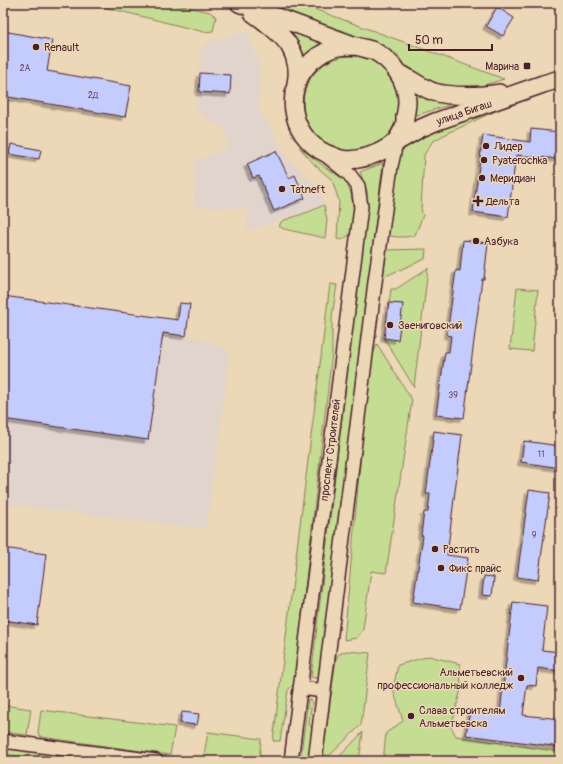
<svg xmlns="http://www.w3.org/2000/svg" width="563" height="764" viewBox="0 0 563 764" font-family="Pangolin,sans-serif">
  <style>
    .built { fill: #e0d4cc }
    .green { fill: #c5dd92; stroke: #887e5e }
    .building { fill: #c4ccfe; stroke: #4a1f2b; filter: url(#shadow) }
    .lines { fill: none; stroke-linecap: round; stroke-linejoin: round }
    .minor-casing { stroke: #4a1f2b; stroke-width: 16 }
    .major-casing { stroke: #4a1f2b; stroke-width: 20 }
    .minor { stroke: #ecd7b6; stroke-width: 13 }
    .major { stroke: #ecd7b6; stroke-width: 17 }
    .poi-dot { fill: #4a1f2b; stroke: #ecd7b6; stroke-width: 1.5 }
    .labels { text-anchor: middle; stroke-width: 3; stroke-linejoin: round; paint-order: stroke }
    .number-label { font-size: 9px; fill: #684a60 }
    .poi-label { font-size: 11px; fill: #4a1f2b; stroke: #ecd7b6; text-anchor: start }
    .street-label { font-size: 11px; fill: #4a1f2b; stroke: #ecd7b6 }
  </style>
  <defs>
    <filter id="shadow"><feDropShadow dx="-3.5" dy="3.5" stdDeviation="0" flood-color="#0004"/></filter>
  </defs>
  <rect width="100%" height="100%" fill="#ecd7b6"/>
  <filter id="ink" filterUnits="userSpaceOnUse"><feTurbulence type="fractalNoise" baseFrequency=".025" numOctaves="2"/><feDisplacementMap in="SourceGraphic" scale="8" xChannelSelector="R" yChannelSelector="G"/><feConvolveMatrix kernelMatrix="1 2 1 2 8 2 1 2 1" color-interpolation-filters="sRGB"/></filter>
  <g filter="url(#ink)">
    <!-- built -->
    <path class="built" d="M 249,31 L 249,38 L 258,62 L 260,75 L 258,108 L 288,158 L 318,188 L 323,200 L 323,204 L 318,207 L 247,231 L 249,208 L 194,207 L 195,161 L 228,148 L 226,130 L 196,111 L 201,49 L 211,41 Z
      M 3,296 L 165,319 L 163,335 L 204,339 L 230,352 L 206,529 L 3,504 Z"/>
    <!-- green -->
    <path class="green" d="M 88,3 L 169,3 L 210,12 L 216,17 L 213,31 L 204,32 Z
      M 254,3 L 298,3 L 504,79 L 465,91 L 444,89 L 409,73 L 397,54 L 368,41 Z
      M 273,20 L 328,43 L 313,48 L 301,59 L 298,42 Z
      M303 104a48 48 0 1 1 96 0a48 48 0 1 1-96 0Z
      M 413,92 L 428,99 L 455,103 L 411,117 Z
      M 498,108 L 496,111 L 491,113 L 444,135 L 432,142 L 424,155 L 421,209 L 423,215 L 415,235 C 407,238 397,237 388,236 L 387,231 L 399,155 L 403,144 L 421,132 Z
      M 299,147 L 325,167 L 345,180 L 351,193 L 354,211 L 351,232 L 348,236 L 342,240 L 337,239 L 339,201 L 332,180 L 315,165 Z
      M 383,163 L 319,679 L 311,677 L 367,208 L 367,191 L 360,172 Z
      M 324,205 L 327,220 L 325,238 L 284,229 L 279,226 L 282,221 L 311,211 Z
      M 426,249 L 425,259 L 383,277 L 387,250 Z
      M 428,268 L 414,387 L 384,338 L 403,304 L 389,303 L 391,289 L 396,289 Z
      M 330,284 L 337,285 L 332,316 L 332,353 L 294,684 L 288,690 L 280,741 L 273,741 Z
      M 517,288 L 538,290 L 532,351 L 510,349 Z
      M 377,344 L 412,400 L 386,573 L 371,571 L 363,629 L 357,638 L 344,640 L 369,365 Z
      M 347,651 L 370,653 L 361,725 L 329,756 L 323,754 L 336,659 L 339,654 Z
      M 429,656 L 460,664 L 461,689 L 451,727 L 456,736 L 560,752 L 560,761 L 383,761 L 386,733 L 403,721 L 393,689 L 398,665 Z
      M 308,699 L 312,701 L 309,724 L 313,730 L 309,761 L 300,761 Z
      M 3,705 L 31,709 L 27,735 L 3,732 Z
      M 41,710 L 175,727 L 170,755 L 41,737 L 38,733 Z
      M 208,732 L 261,739 L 259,761 L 209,761 L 204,755 Z
      M 363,732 L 359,761 L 338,758 Z
      M 3,748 L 101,761 L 57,761 L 3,754 Z"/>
    <!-- building -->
    <path class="building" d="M 497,7 L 514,18 L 503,36 L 486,26 Z
      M 3,31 L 52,40 L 47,71 L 131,86 L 125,117 L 3,96 Z
      M 200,73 L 231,75 L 230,94 L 199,92 Z
      M 531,129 L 560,132 L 560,159 L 516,155 L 508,217 L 473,212 L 483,135 L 530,142 Z
      M 11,144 L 41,150 L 39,159 L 9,154 Z
      M 276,151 L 289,178 L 295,175 L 305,198 L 274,211 L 259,176 L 253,178 L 247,164 Z
      M 463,240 L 488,243 L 484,279 L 482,279 L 464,418 L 436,415 L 445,352 L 449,352 L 451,336 L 447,335 L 456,270 L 460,271 Z
      M 3,296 L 178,320 L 180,303 L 190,304 L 186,336 L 163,333 L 148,440 L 3,419 Z
      M 389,303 L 403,304 L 398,340 L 384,338 Z
      M 434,431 L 462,435 L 447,555 L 468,558 L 460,609 L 413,602 L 423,536 L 421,535 L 424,512 L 428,512 L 430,494 L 426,494 Z
      M 524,441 L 560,446 L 560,468 L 521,462 Z
      M 529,490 L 550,493 L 538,580 L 517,577 Z
      M 3,548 L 46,554 L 37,625 L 3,620 Z
      M 484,576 L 494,577 L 492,596 L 482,595 Z
      M 513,602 L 547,606 L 542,650 L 560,652 L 560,671 L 538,668 L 536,686 L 527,685 L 523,715 L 560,719 L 560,747 L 466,735 L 470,710 L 500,713 Z
      M 182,712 L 199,714 L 197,725 L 180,723 Z"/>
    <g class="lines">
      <defs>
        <path id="minor" d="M 300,688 L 324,691
          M 3,741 L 156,761
          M 291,761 L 361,207 L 358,186 L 349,174 L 328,157
          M 315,761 L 375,282 L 391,166 L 394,153 L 395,143"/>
        <path id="major" d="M 239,3 L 353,45
          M 253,13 C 263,20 284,36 290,47 C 296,57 299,71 296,83
          M 357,46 C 362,48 369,49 374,51 C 393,61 407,81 407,102 C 407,107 406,112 405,117 C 405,120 405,124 404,126 C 403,130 396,142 393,144 C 379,154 359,162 342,159 C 339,159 336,157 333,156 C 292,143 279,91 312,61 C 319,55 329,49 338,47 C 344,46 351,46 357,46 Z
          M 399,73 C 411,79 422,88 434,92 C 451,97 482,96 499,93
          M 395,143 L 419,129 L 435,122 L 543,84 L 560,79"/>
      </defs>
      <!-- minor casing -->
      <use href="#minor" class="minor-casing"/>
      <!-- major casing -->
      <use href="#major" class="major-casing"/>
      <!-- minor -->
      <use href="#minor" class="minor"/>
      <!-- major -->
      <use href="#major" class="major"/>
    </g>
  </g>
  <!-- markers -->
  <g class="poi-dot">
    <circle cx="36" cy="47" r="4"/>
    <rect x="523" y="62" width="8" height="8" rx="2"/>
    <circle cx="486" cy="146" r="4"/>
    <circle cx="484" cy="160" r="4"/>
    <circle cx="482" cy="178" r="4"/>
    <circle cx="282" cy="189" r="4"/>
    <path d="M476 195h4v4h4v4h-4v4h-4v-4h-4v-4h4z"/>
    <circle cx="476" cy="241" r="4"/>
    <circle cx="390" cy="325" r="4"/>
    <circle cx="435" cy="549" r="4"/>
    <circle cx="441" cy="568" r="4"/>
    <circle cx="521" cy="678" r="4"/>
    <circle cx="411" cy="716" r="4"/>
  </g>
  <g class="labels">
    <!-- number labels -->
    <g class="number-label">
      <text x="25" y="71">2А</text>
      <text x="93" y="98">2Д</text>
      <text x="453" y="398">39</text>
      <text x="541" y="457">11</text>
      <text x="534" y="538">9</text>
    </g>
    <!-- poi labels -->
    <g class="poi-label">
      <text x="44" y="51">Renault</text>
      <text x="519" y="70" text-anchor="end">Марина</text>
      <text x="494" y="150">Лидер</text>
      <text x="492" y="164">Pyaterochka</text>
      <text x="490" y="182">Меридиан</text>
      <text x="290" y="193">Tatneft</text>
      <text x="486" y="205">Дельта</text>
      <text x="484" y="245">Азбука</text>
      <text x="398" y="329">Звениговский</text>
      <text x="443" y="553">Растить</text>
      <text x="449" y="572">Фикс прайс</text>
      <text x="513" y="676" text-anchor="end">Альметьевский<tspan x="513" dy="13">профессиональный колледж</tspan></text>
      <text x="419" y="714">Слава строителям<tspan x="419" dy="13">Альметьевска</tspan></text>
    </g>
    <!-- street labels -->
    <g class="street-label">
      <text transform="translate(464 112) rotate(-19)" y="4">улица Бигаш</text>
      <text transform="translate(330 450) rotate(-83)" y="4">проспект Строителей</text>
    </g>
  </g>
  <!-- margin -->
  <rect width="563" height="764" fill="none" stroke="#ecd7b6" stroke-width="16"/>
  <rect x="8" y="8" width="547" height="748" fill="none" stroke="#4a1f2b" stroke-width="1.5" filter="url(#ink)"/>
  <!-- scale -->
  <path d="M409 44v6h83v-6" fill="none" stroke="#4a1f2b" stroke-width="2"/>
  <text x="415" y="44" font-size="12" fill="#4a1f2b" stroke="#ecd7b6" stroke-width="3" paint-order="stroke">50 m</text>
</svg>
